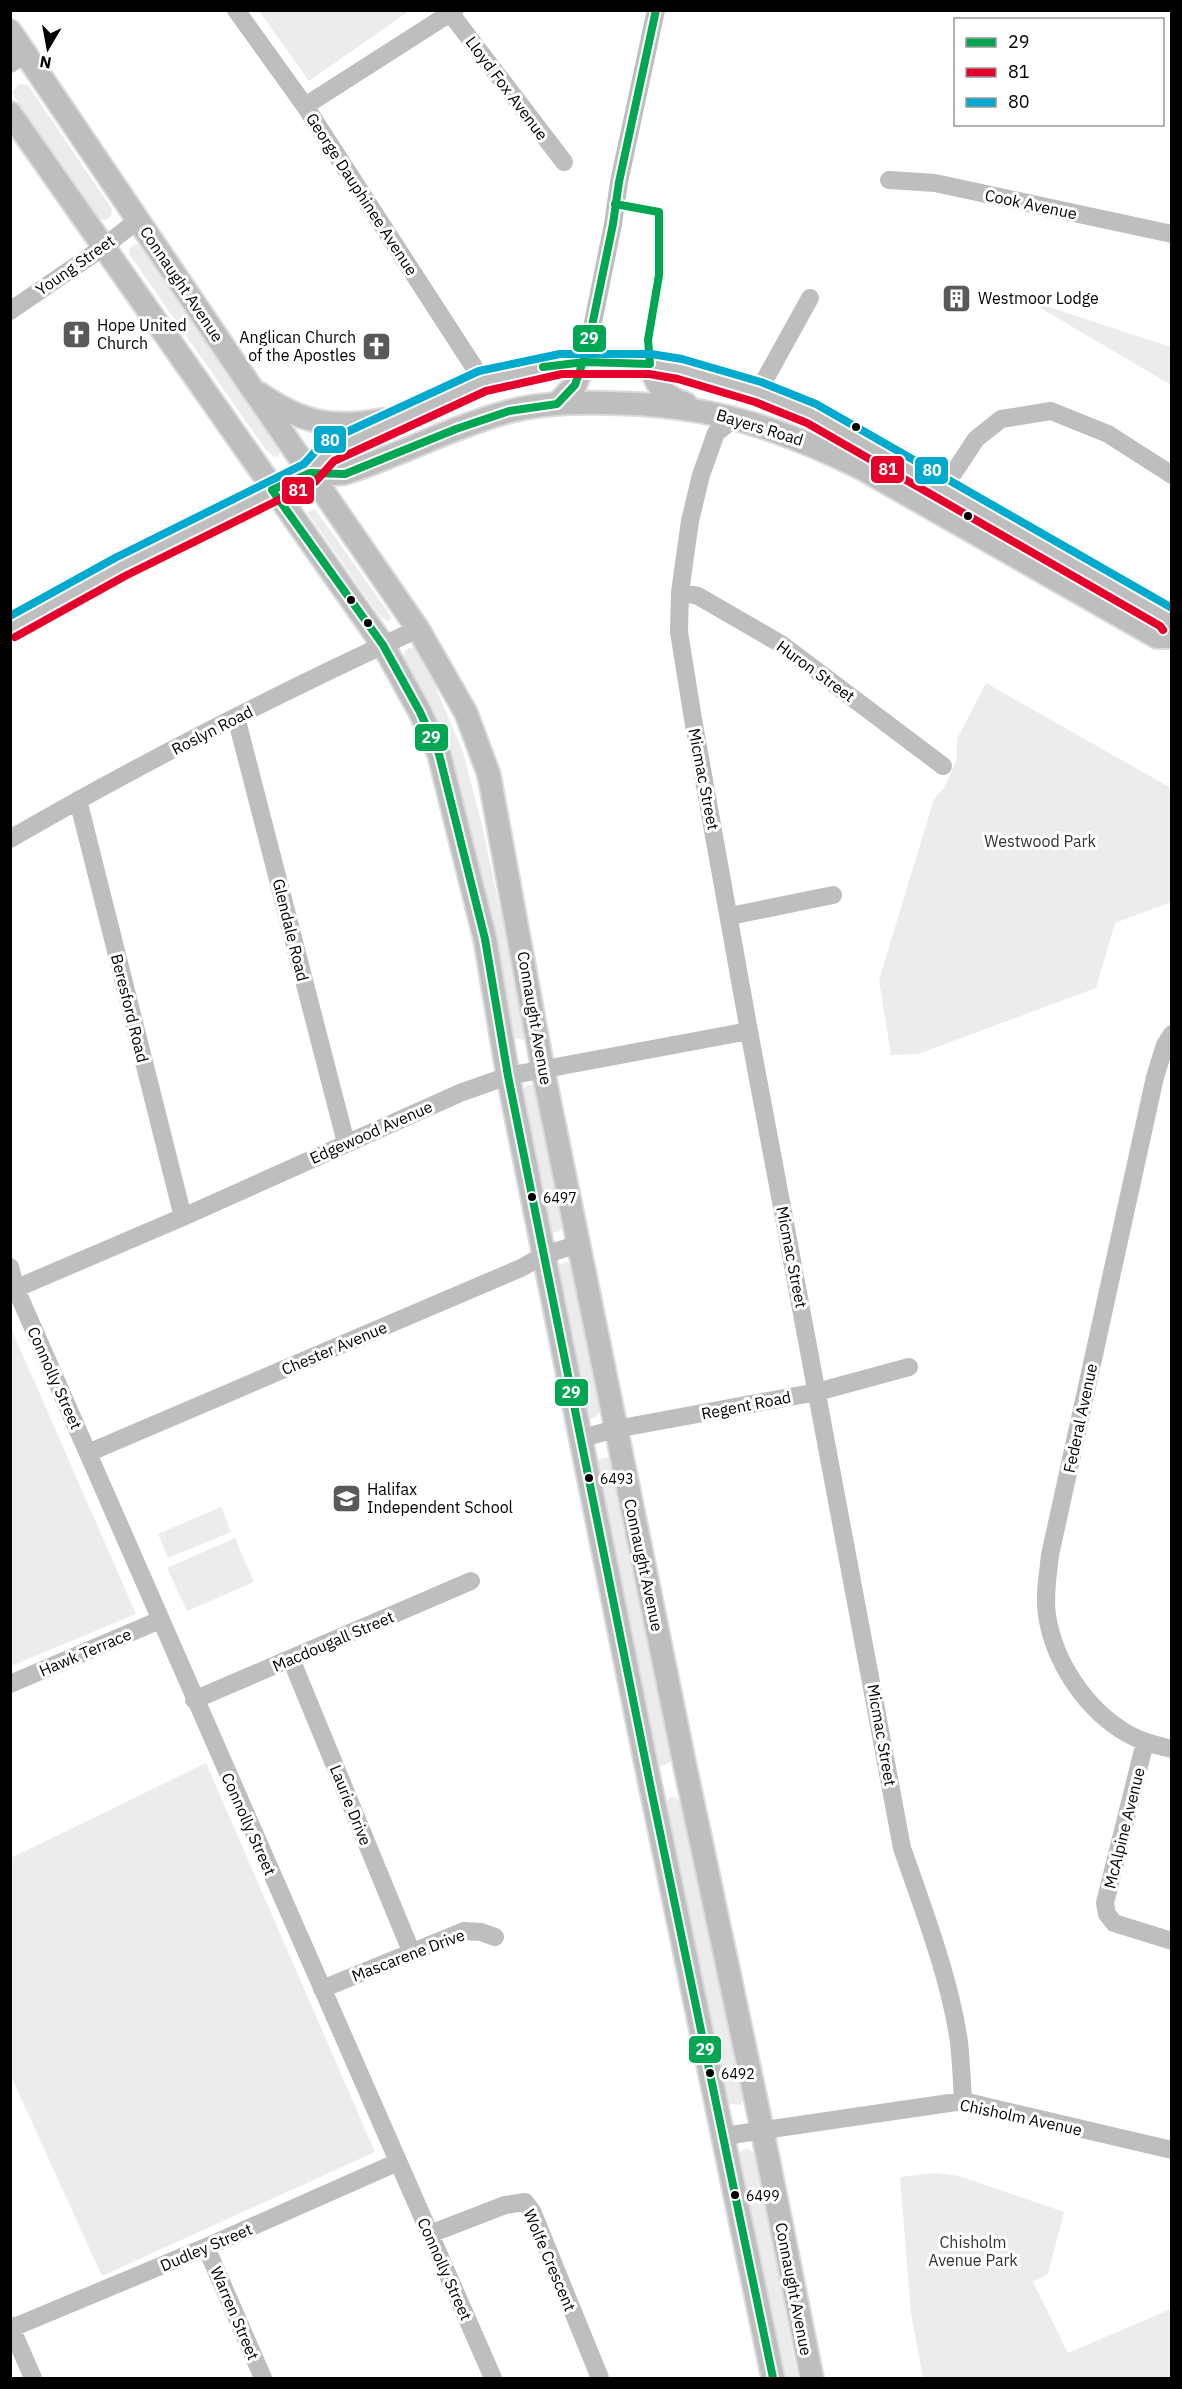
<svg xmlns="http://www.w3.org/2000/svg" width="1182" height="2389" viewBox="0 0 1182 2389" font-family="'IBM Plex Sans',sans-serif">
  <style>
    .green { fill: #ececec }
    .lines { fill: none; stroke-linecap: round; stroke-linejoin: round }
    .major-casing { stroke: #dbdbdb; stroke-width: 26 }
    .minor { stroke: #bebebe; stroke-width: 18 }
    .major { stroke: #bebebe; stroke-width: 22 }
    .bus-1-casing { stroke: #fff; stroke-width: 12 }
    .bus-2-casing { stroke: #fff; stroke-width: 12 }
    .bus-3-casing { stroke: #fff; stroke-width: 12 }
    .bus-1 { stroke: #00a651; stroke-width: 8 }
    .bus-2 { stroke: #e4002b; stroke-width: 8 }
    .bus-3 { stroke: #00a9ce; stroke-width: 8 }
    .bus-dot { fill: #000; stroke: #fff; stroke-width: 2 }
    .labels { text-anchor: middle; stroke-width: 6; stroke-linejoin: round; paint-order: stroke }
    .bus-label { font-size: 14px; fill: #000; stroke: #fff; text-anchor: start }
    .street-label { font-size: 16px; fill: #000; stroke: #fff }
    .poi-label { font-size: 16px; fill: #000; stroke: #fff; text-anchor: start }
    .park-label { font-size: 16px; fill: #333; stroke: #fff }
    .line-badge { stroke: #fff; stroke-width: 2 }
    .badge-label { font-size: 16px; text-anchor: middle; font-weight: bold; fill: #fff }
  </style>
  <rect width="100%" height="100%" fill="#fff"/>
  <!-- green -->
  <path class="green" d="M 259,11 L 409,11 L 309,81 Z
    M 19,84 L 28,85 L 112,209 L 111,217 L 105,220 L 100,219 L 14,97 L 13,91 Z
    M 136,244 L 141,246 L 277,442 L 280,453 L 278,457 L 273,456 L 266,450 L 129,254 L 130,247 Z
    M 1027,300 L 1171,347 L 1171,385 Z
    M 315,509 L 391,616 L 389,621 L 380,617 L 307,512 Z
    M 409,648 L 417,648 L 422,655 L 463,752 L 482,825 L 527,1035 L 525,1040 L 514,1038 L 475,855 L 445,743 L 405,659 L 404,652 Z
    M 986,683 L 1171,788 L 1171,902 L 1115,923 L 1096,988 L 918,1054 L 891,1055 L 879,980 L 934,799 L 944,788 L 957,759 L 957,739 Z
    M 527,1085 L 533,1085 L 537,1089 L 565,1227 L 555,1233 L 548,1230 L 522,1096 L 523,1090 Z
    M 567,1262 L 572,1267 L 600,1411 L 596,1417 L 590,1419 L 584,1414 L 556,1271 L 559,1264 Z
    M 11,1328 L 136,1614 L 11,1666 L 10,1666 Z
    M 609,1457 L 612,1463 L 672,1759 L 669,1763 L 661,1766 L 655,1763 L 595,1460 Z
    M 221,1507 L 231,1532 L 168,1558 L 158,1534 Z
    M 235,1538 L 254,1582 L 187,1611 L 167,1568 Z
    M 206,1763 L 375,2152 L 102,2276 L 11,2076 L 11,1858 Z
    M 670,1797 L 675,1797 L 683,1805 L 744,2100 L 740,2105 L 730,2104 L 727,2101 L 664,1806 Z
    M 747,2148 L 756,2155 L 798,2378 L 782,2378 L 739,2159 L 740,2152 Z
    M 935,2173 L 959,2176 L 1064,2212 L 1048,2274 L 1033,2282 L 1068,2353 L 1171,2309 L 1171,2378 L 923,2378 L 911,2314 L 900,2177 Z"/>
  <g class="lines">
    <defs>
      <path id="major" d="M 10,31 L 251,387 L 418,629 L 466,713 L 489,775 L 543,1070 L 685,1766 L 762,2129 L 812,2378
        M 10,113 L 383,645 L 420,712 L 439,754 L 485,939 L 508,1076 L 650,1784 L 773,2378
        M 650,364 C 657,387 663,396 686,404
        M 260,394 C 302,423 332,429 382,420
        M 557,404 L 575,385 L 585,362
        M 310,473 L 328,452 L 483,381 L 561,364 L 650,364 L 680,369 L 758,392 L 812,414 L 1168,618 L 1172,625
        M 10,628 C 46,608 82,587 118,568 C 144,554 171,543 197,530 C 234,511 269,488 307,474 C 320,470 336,477 348,472 C 402,454 452,427 507,412 C 539,403 574,402 607,403 C 705,404 774,425 861,468 L 1157,637 L 1172,637"/>
    </defs>
    <!-- major casing -->
    <use href="#major" class="major-casing"/>
    <!-- minor -->
    <path class="minor" d="M 236,10 L 305,106 L 483,381
      M 451,14 L 564,162
      M 10,64 L 26,53
      M 305,106 L 455,10
      M 889,180 L 935,183 L 1172,234
      M 10,311 L 105,246 L 139,219
      M 585,362 L 613,224 L 619,182 L 656,10
      M 758,392 L 810,298
      M 735,418 L 716,433 L 701,475 L 690,521 L 680,592 L 679,632 L 693,719 L 749,1031 L 902,1848 C 923,1908 950,1979 959,2042 C 961,2061 962,2082 963,2101
      M 943,489 L 976,439 L 1001,419 L 1051,411 L 1108,434 L 1172,475
      M 680,592 L 698,596 L 781,644 L 943,766
      M 236,717 L 346,1143
      M 78,800 L 183,1217
      M 10,839 C 143,762 279,693 418,629
      M 730,916 L 833,895
      M 1172,1034 L 1165,1045 L 1155,1077 L 1050,1555 C 1048,1575 1044,1595 1047,1615 C 1054,1662 1086,1710 1128,1734 C 1142,1742 1156,1745 1172,1749
      M 10,1267 L 16,1289 L 493,2378
      M 10,1291 L 183,1217 L 460,1093 L 508,1076 L 749,1031
      M 582,1438 L 616,1429 L 817,1392 L 909,1367
      M 88,1453 L 521,1268 L 544,1255 L 579,1244
      M 291,1659 L 411,1951
      M 10,1684 L 160,1620
      M 194,1700 L 471,1581
      M 1145,1742 L 1105,1903 L 1107,1914 L 1114,1923 L 1172,1941
      M 322,1989 L 464,1931 L 481,1932 L 495,1937
      M 724,2136 L 963,2101 L 1172,2150
      M 430,2234 L 505,2205 L 525,2202 L 532,2211 L 600,2378
      M 206,2247 L 263,2378
      M 10,2325 L 33,2378
      M 12,2328 L 206,2247 L 398,2162"/>
    <!-- major -->
    <use href="#major" class="major"/>
    <defs>
      <path id="bus-1" d="M 656,10 L 619,182 L 613,224 L 587,350 L 575,385 L 557,404 L 509,411 L 456,429 L 345,474 L 310,473 L 272,490 L 383,645 L 420,712 L 439,754 L 485,939 L 508,1076 L 650,1784 L 773,2378
        M 543,367 L 585,362 L 650,364 L 648,340 L 659,275 L 659,212 L 615,204"/>
      <path id="bus-2" d="M 15,637 L 125,576 L 315,482 L 334,461 L 486,391 L 562,374 L 649,374 L 678,379 L 755,402 L 807,423 L 1160,626 L 1163,630"/>
      <path id="bus-3" d="M 10,616 L 115,558 L 304,464 L 323,443 L 479,371 L 560,354 L 651,354 L 682,359 L 761,382 L 816,404 L 1172,608"/>
    </defs>
    <!-- bus-1 casing -->
    <use href="#bus-1" class="bus-1-casing"/>
    <!-- bus-2 casing -->
    <use href="#bus-2" class="bus-2-casing"/>
    <!-- bus-3 casing -->
    <use href="#bus-3" class="bus-3-casing"/>
    <!-- bus-1 -->
    <use href="#bus-1" class="bus-1"/>
    <!-- bus-2 -->
    <use href="#bus-2" class="bus-2"/>
    <!-- bus-3 -->
    <use href="#bus-3" class="bus-3"/>
  </g>
  <!-- icons -->
  <defs>
    <symbol id="building-square" viewBox="-11 -11 22 22"><rect x="-9" y="-9" width="18" height="18" rx="4" fill="#595959" stroke="#fff"/><path d="M-4-6H4V6H1V3H-1V6H-4ZM-2.5-4.3h1.7v1.8h-1.7ZM.8-4.3h1.7v1.8H.8ZM-2.5-1h1.7V.8h-1.7ZM.8-1h1.7V.8H.8Z" fill="#fff"/></symbol>
    <symbol id="church-square" viewBox="-11 -11 22 22"><rect x="-9" y="-9" width="18" height="18" rx="4" fill="#595959" stroke="#fff"/><path d="M-1.2-6h2.4v3.5h3.3v2.4h-3.3V6h-2.4V-.1h-3.3v-2.4h3.3Z" fill="#fff"/></symbol>
    <symbol id="school-square" viewBox="-11 -11 22 22"><rect x="-9" y="-9" width="18" height="18" rx="4" fill="#595959" stroke="#fff"/><path d="M0-5L7-2L0 1L-7-2ZM-4 1L0 2.5L4 1V4Q0 6-4 4Z" fill="#fff"/></symbol>
  </defs>
  <g fill-rule="evenodd">
    <use href="#building-square" x="940" y="282" width="33" height="33"/>
    <use href="#church-square" x="60" y="318" width="33" height="33"/>
    <use href="#church-square" x="360" y="330" width="33" height="33"/>
    <use href="#school-square" x="330" y="1482" width="33" height="33"/>
  </g>
  <!-- markers -->
  <g class="bus-dot">
    <circle cx="856" cy="427" r="5"/>
    <circle cx="968" cy="516" r="5"/>
    <circle cx="351" cy="600" r="5"/>
    <circle cx="368" cy="623" r="5"/>
    <circle cx="532" cy="1197" r="5"/>
    <circle cx="589" cy="1478" r="5"/>
    <circle cx="710" cy="2073" r="5"/>
    <circle cx="735" cy="2195" r="5"/>
  </g>
  <g class="labels">
    <!-- bus labels -->
    <g class="bus-label">
      <text x="543" y="1203">6497</text>
      <text x="600" y="1484">6493</text>
      <text x="721" y="2079">6492</text>
      <text x="746" y="2201">6499</text>
    </g>
    <!-- street labels -->
    <g class="street-label">
      <text transform="translate(507 88) rotate(53)" y="6">Lloyd Fox Avenue</text>
      <text transform="translate(362 194) rotate(57)" y="6">George Dauphinee Avenue</text>
      <text transform="translate(1031 204) rotate(12)" y="6">Cook Avenue</text>
      <text transform="translate(75 265) rotate(-35)" y="6">Young Street</text>
      <text transform="translate(182 284) rotate(56)" y="6">Connaught Avenue</text>
      <text transform="translate(760 427) rotate(17)" y="6">Bayers Road</text>
      <text transform="translate(816 671) rotate(36)" y="6">Huron Street</text>
      <text transform="translate(212 730) rotate(-27)" y="6">Roslyn Road</text>
      <text transform="translate(704 779) rotate(79)" y="6">Micmac Street</text>
      <text transform="translate(291 930) rotate(76)" y="6">Glendale Road</text>
      <text transform="translate(130 1008) rotate(76)" y="6">Beresford Road</text>
      <text transform="translate(535 1018) rotate(80)" y="6">Connaught Avenue</text>
      <text transform="translate(371 1132) rotate(-24)" y="6">Edgewood Avenue</text>
      <text transform="translate(792 1257) rotate(79)" y="6">Micmac Street</text>
      <text transform="translate(334 1348) rotate(-23)" y="6">Chester Avenue</text>
      <text transform="translate(55 1378) rotate(66)" y="6">Connolly Street</text>
      <text transform="translate(746 1405) rotate(-11)" y="6">Regent Road</text>
      <text transform="translate(1080 1418) rotate(-78)" y="6">Federal Avenue</text>
      <text transform="translate(644 1565) rotate(78)" y="6">Connaught Avenue</text>
      <text transform="translate(333 1641) rotate(-23)" y="6">Macdougall Street</text>
      <text transform="translate(85 1652) rotate(-23)" y="6">Hawk Terrace</text>
      <text transform="translate(882 1735) rotate(80)" y="6">Micmac Street</text>
      <text transform="translate(351 1805) rotate(68)" y="6">Laurie Drive</text>
      <text transform="translate(249 1824) rotate(66)" y="6">Connolly Street</text>
      <text transform="translate(1124 1828) rotate(-76)" y="6">McAlpine Avenue</text>
      <text transform="translate(408 1955) rotate(-21)" y="6">Mascarene Drive</text>
      <text transform="translate(1021 2117) rotate(12)" y="6">Chisholm Avenue</text>
      <text transform="translate(206 2247) rotate(-23)" y="6">Dudley Street</text>
      <text transform="translate(550 2260) rotate(67)" y="6">Wolfe Crescent</text>
      <text transform="translate(445 2269) rotate(66)" y="6">Connolly Street</text>
      <text transform="translate(794 2289) rotate(79)" y="6">Connaught Avenue</text>
      <text transform="translate(235 2313) rotate(67)" y="6">Warren Street</text>
    </g>
    <!-- poi labels -->
    <g class="poi-label">
      <text x="978" y="304">Westmoor Lodge</text>
      <text x="97" y="331">Hope United<tspan x="97" dy="18">Church</tspan></text>
      <text x="356" y="343" text-anchor="end">Anglican Church<tspan x="356" dy="18">of the Apostles</tspan></text>
      <text x="367" y="1495">Halifax<tspan x="367" dy="18">Independent School</tspan></text>
    </g>
    <!-- park labels -->
    <g class="park-label">
      <text x="1040" y="847">Westwood Park</text>
      <text x="973" y="2248">Chisholm<tspan x="973" dy="18">Avenue Park</tspan></text>
    </g>
  </g>
  <g class="line-badge">
    <rect x="572" y="324" width="35" height="29" rx="6" fill="#00a651"/>
    <rect x="313" y="425" width="34" height="29" rx="6" fill="#00a9ce"/>
    <rect x="870" y="455" width="35" height="29" rx="6" fill="#e4002b"/>
    <rect x="914" y="456" width="35" height="29" rx="6" fill="#00a9ce"/>
    <rect x="281" y="476" width="34" height="29" rx="6" fill="#e4002b"/>
    <rect x="414" y="723" width="35" height="29" rx="6" fill="#00a651"/>
    <rect x="554" y="1378" width="35" height="29" rx="6" fill="#00a651"/>
    <rect x="688" y="2035" width="34" height="29" rx="6" fill="#00a651"/>
  </g>
  <g class="badge-label">
    <text x="589" y="344">29</text>
    <text x="330" y="446">80</text>
    <text x="888" y="475">81</text>
    <text x="932" y="476">80</text>
    <text x="298" y="496">81</text>
    <text x="431" y="743">29</text>
    <text x="571" y="1398">29</text>
    <text x="705" y="2055">29</text>
  </g>
  <!-- border -->
  <rect width="1182" height="2389" fill="none" stroke="#000000" stroke-width="24"/>
  <!-- legend -->
  <rect x="954" y="18" width="210" height="108" fill="#ffffff" stroke="#999999" stroke-width="1.5"/>
  <rect x="966" y="38" width="30" height="9" fill="#00a651" stroke="#999999" stroke-width="1.5"/>
  <text x="1008" y="48" font-size="18" fill="#000000">29</text>
  <rect x="966" y="68" width="30" height="9" fill="#e4002b" stroke="#999999" stroke-width="1.5"/>
  <text x="1008" y="78" font-size="18" fill="#000000">81</text>
  <rect x="966" y="98" width="30" height="9" fill="#00a9ce" stroke="#999999" stroke-width="1.5"/>
  <text x="1008" y="108" font-size="18" fill="#000000">80</text>
  <!-- north arrow -->
  <g transform="translate(48 48) rotate(190)" stroke="#ffffff" stroke-width="4.5" paint-order="stroke">
  <path d="M0-4.5L10 22L0 15L-10 22Z" fill="#000000"/>
  <text y="-9" font-size="16" font-weight="bold" text-anchor="middle" fill="#000000">N</text>
  </g>
</svg>
